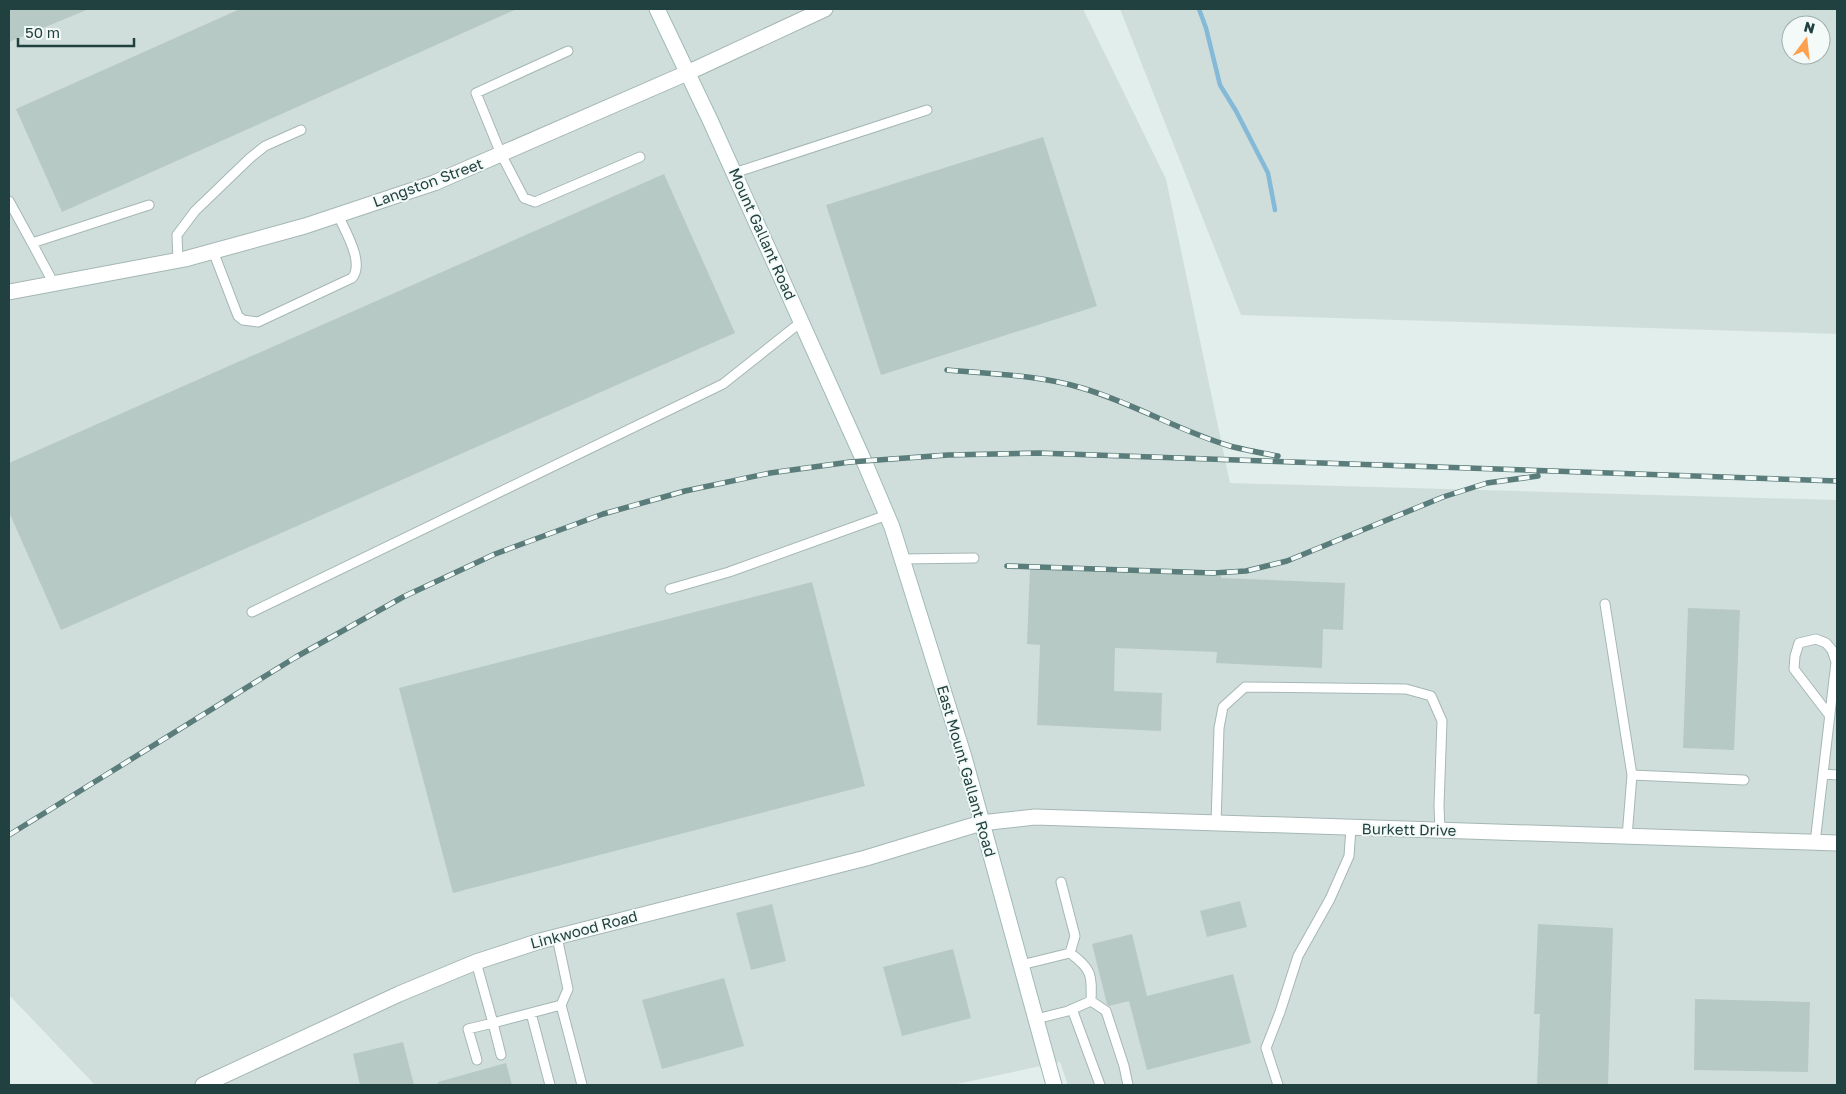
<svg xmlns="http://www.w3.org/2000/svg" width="1846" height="1094" viewBox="0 0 1846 1094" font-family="'Golos Text',sans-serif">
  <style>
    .built { fill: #d0dedb; fill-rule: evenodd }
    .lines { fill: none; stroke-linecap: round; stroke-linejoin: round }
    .stream { stroke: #84b9d8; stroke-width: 4.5 }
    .building { fill: #b7c9c5 }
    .lane-casing { stroke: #a4b7b4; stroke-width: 11 }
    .street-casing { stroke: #a4b7b4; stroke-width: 17 }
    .secondary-casing { stroke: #9fbbb7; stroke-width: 17 }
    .lane { stroke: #fff; stroke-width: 9 }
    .street { stroke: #fff; stroke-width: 15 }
    .secondary { stroke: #fff; stroke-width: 15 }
    .rail-casing { stroke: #5a7c7a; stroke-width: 5.5 }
    .rail { stroke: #f3faf8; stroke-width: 4; stroke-dasharray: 11; stroke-linecap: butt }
    .labels { text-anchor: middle; stroke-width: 4; stroke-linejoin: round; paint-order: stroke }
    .street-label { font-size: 15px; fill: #20413f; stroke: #f3faf8 }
  </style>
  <rect width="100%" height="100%" fill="#e2eeeb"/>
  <!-- built -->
  <path class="built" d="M 9,9 L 1083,9 L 1166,179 L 1230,483 L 1837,500 L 1837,1085 L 1068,1085 L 1060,1062 L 952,1085 L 95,1085 L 9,995 Z
    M 1120,9 L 1837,9 L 1837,334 L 1241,315 ZM 1791,25 L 1821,25 L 1821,55 L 1791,55 Z"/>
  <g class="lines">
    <!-- stream -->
    <path class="stream" d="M 1199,9 L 1206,28 L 1220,85 L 1236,111 L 1268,173 L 1275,210"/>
  </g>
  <!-- building -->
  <path class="building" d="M 9,9 L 89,9 L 9,42 Z
    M 240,9 L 517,9 L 62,212 L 16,109 Z
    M 1043,137 L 1097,306 L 881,375 L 826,205 Z
    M 664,174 L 735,333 L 61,630 L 9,512 L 9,463 Z
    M 1030,568 L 1221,576 L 1221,578 L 1345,583 L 1343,630 L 1323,629 L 1322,668 L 1216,663 L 1217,652 L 1115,648 L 1114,691 L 1162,693 L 1161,731 L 1037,725 L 1040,645 L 1027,644 Z
    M 812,582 L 865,786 L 453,893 L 399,688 Z
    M 1688,608 L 1740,610 L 1734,750 L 1683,748 Z
    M 1240,901 L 1247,927 L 1207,937 L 1200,911 Z
    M 772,904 L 786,961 L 751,970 L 736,913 Z
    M 1538,924 L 1613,928 L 1608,1085 L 1537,1085 L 1540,1014 L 1534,1014 Z
    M 1132,934 L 1147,996 L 1233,974 L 1251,1043 L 1147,1070 L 1129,1001 L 1109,1006 L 1107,1004 L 1092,944 Z
    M 953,949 L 971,1018 L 902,1036 L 883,967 Z
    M 724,978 L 744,1046 L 662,1069 L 642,1000 Z
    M 1695,999 L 1810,1002 L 1808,1072 L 1694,1070 Z
    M 403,1042 L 414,1085 L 360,1085 L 353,1054 Z
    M 506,1063 L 512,1085 L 438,1085 L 438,1082 Z"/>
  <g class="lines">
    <defs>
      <path id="lane" d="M 568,51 L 476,93 L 501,154 L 524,198 L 535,202 L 640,157
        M 734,173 L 927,110
        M 9,201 L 32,243 L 149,205
        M 32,243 L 54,284
        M 213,251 L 238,316 L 243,320 L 258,322 L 352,278 C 365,263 345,231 338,215
        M 178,260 L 177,235 L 195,211 L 250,158 L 265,146 L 301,130
        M 902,559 L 974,558
        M 670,589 L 729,572 L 887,515
        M 1605,604 L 1632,775
        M 252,612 L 723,384 L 801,322
        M 1823,774 L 1837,775
        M 1216,824 L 1219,728 L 1223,707 L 1245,687 L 1406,689 L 1431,696 L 1442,721 L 1439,806 L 1440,831
        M 1627,837 L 1632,775 L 1744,780
        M 1815,843 L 1836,662 L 1832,650 L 1826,643 L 1816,639 L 1799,643 L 1795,656 L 1794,669 L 1830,716
        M 1061,882 L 1075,936 L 1070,953
        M 476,962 L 493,1023 L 561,1005 L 568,989 L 557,937
        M 1021,965 L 1070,953 C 1092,969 1092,975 1091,1001 L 1068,1011 L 1036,1019
        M 1091,1001 L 1106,1011 L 1124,1066 L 1128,1085
        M 561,1005 L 582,1085
        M 1072,1009 L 1100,1085
        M 531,1013 L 550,1085
        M 477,1060 L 468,1029 L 493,1023 L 501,1055
        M 1278,1085 L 1266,1048 L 1280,1012 L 1298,956 L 1330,899 L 1349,856 L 1351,828"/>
      <path id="street" d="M 9,292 L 185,259 L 305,226 L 434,183 L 687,73 L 825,9
        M 203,1085 L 399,994 L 476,962 L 540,941 L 866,858 L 981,823 L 1035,817 L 1837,843"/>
      <path id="secondary" d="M 657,9 L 710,120 L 864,461 L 892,527 L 964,757 L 1054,1085"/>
    </defs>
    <!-- lane casing -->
    <use href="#lane" class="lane-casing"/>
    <!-- street casing -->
    <use href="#street" class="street-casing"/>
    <!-- secondary casing -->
    <use href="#secondary" class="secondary-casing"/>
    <!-- lane -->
    <use href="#lane" class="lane"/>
    <!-- street -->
    <use href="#street" class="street"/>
    <!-- secondary -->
    <use href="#secondary" class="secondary"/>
    <defs>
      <path id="rail" d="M 947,370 C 991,374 1039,375 1082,388 C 1133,403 1179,431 1230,446 C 1245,450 1262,453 1278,456
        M 1007,566 L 1213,573 L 1246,571 L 1287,561 L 1443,497 L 1487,483 L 1538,476
        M 9,835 L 296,657 L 403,597 L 495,554 L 603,514 L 685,491 L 770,473 L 850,462 L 948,455 L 1038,453 L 1837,481"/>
    </defs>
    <!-- rail casing -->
    <use href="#rail" class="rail-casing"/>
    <!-- rail -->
    <use href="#rail" class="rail"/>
  </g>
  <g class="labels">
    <!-- street labels -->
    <g class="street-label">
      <text transform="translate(428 183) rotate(-20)" y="5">Langston Street</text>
      <text transform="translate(762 234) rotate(66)" y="5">Mount Gallant Road</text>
      <text transform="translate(966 771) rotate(74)" y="5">East Mount Gallant Road</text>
      <text transform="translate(1409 830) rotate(1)" y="5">Burkett Drive</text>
      <text transform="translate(584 930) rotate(-15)" y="5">Linkwood Road</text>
    </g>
  </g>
  <!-- border -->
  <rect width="1846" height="1094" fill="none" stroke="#20413f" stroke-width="20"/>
  <!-- north arrow -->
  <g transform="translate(1806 40) rotate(15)"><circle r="24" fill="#f3faf8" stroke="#9fb0ae"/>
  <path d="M0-4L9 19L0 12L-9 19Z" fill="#ffa04e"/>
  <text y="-8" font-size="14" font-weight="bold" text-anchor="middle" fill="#20413f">N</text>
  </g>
  <!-- scale -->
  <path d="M18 38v8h116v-8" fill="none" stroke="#20413f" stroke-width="2.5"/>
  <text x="25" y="38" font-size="15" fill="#20413f" stroke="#f3faf8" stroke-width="4" paint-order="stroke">50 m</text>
</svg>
